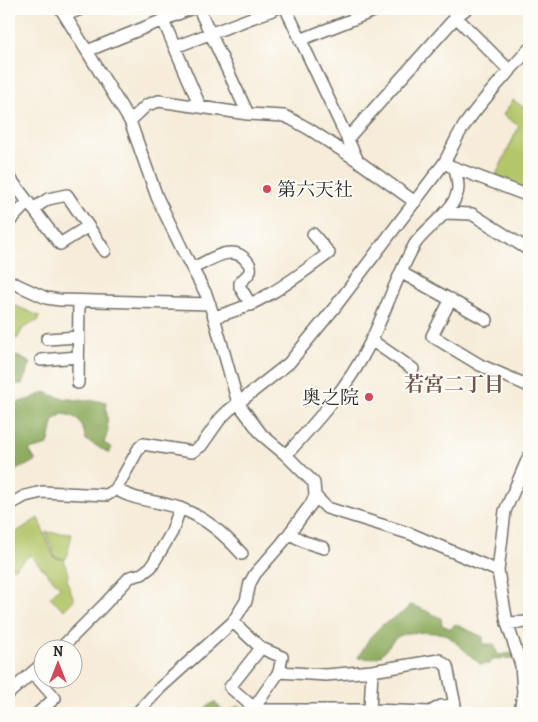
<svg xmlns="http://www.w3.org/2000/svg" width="538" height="722" viewBox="0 0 538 722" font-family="Alegreya,'Noto Serif JP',serif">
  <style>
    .green { fill: #b3c66a; stroke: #6f784a }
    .forest { fill: #8eab5e; stroke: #5c6b44 }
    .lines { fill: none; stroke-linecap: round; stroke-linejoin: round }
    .minor-casing { stroke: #726f68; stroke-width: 14 }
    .minor { stroke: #fff; stroke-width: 11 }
    .poi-dot { fill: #d1495b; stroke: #fdfcf7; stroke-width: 2 }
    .labels { text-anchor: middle; stroke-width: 4; stroke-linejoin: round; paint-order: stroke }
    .poi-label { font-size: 19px; fill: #2b2b2b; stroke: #fdfcf7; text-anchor: start }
    .neighbourhood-label { font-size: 20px; font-weight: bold; fill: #73564f; stroke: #fdfcf7 }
  </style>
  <rect width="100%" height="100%" fill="#fdfcf7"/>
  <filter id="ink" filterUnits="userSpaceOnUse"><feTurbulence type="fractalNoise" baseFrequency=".02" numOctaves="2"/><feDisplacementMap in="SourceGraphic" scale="10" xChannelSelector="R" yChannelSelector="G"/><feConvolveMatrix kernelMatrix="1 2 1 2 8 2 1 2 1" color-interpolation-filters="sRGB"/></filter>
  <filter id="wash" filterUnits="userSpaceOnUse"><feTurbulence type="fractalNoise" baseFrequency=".0096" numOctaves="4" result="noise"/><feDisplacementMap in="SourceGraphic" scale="20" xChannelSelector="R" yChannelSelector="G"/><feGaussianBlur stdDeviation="1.12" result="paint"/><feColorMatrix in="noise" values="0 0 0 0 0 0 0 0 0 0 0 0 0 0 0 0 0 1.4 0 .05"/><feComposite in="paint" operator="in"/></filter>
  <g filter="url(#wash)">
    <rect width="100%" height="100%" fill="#f6ecd9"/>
    <!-- green -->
    <path class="green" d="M 513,100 L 529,111 L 529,191 L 495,177 L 519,126 L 503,115 Z
      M 9,303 L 39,316 L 39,320 L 23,328 L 17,339 L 9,336 Z
      M 38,518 L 54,558 L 64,559 L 68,575 L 67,581 L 74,600 L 64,610 L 50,597 L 60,587 L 30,555 L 13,569 L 9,563 L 9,537 Z
      M 46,532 L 72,534 L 66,559 L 55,557 Z"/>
    <!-- forest -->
    <path class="forest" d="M 9,352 L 31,363 L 22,384 L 9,384 Z
      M 45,392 C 64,402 85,399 106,402 L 108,431 L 104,443 L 112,448 L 109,453 L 86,440 C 82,424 81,417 63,414 L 54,419 L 48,445 L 29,450 L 36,461 L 9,473 L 9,405 L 30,399 Z
      M 410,605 C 418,606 432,614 441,618 L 442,625 L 451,629 L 455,624 L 483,637 L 483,644 L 494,644 L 498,655 L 514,653 L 516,658 L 494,659 L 489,664 L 480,664 L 446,634 C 437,633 412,631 404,634 C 391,638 389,648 381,655 C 376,659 365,659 358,658 L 370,637 L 382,625 L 407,610 Z
      M 215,702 L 225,713 L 238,706 L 244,708 L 244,713 L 202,713 L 207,706 Z"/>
  </g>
  <g filter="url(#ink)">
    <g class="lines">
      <defs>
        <path id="minor" d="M 61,9 L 130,121 L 157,197 L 184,253 L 206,294 L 214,317 L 238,403 L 262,435 L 286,455 L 314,483 L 315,496 L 311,504 L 283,542 L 255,574 L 250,583 L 246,601 L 233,622 L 161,687 L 137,713
          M 199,9 L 248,114
          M 286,9 L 358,161
          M 452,9 L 456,17 L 510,71
          M 65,15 L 81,9
          M 163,20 L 200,106
          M 300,40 L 379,9
          M 175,47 L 275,9
          M 87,51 L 190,9
          M 130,121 L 147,105 L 159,101 L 248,114 L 284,116 L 291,119 L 309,129 L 358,161 L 415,202
          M 347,139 L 456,17 L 466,9
          M 450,166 L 529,196
          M 9,177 L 60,244 L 87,227
          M 33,209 L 48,199 L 67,195 L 105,251
          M 445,213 L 472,214 L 529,250
          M 9,222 L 28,202
          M 193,268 C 209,261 232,243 246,260 C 249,263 251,267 250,271 C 249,275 243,279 240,283 L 240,287 L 251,305
          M 402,273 L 487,320
          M 9,281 L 46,298 L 60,300 L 210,304
          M 451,299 L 432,336 L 480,365 L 529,386
          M 214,317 C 261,305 291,281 329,253 L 313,234
          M 47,339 L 78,337
          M 371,340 L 413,369
          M 41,360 L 78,357
          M 78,383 L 79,301
          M 286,455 C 317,421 348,387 369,345 C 385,313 397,275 415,244 C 427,226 458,209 458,187 C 458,181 456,174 455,168
          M 116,489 C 135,501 158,501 179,508 C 205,517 224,534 242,554
          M 315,496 L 327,508 L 411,534 L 498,571
          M 9,505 L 25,496 L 42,492 L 107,495 L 116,489 L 139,448 L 143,444 L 192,452 L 201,446 L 220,419 L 228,411 L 289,363 L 335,307 L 444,163 C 451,151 456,137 464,126 C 483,98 507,74 529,49
          M 290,534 L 305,542 L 324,548
          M 233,622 L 261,648 L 282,657 L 279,672 L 326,675 L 372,671 L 439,660 L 447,666 L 455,705 L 441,706 L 430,712 L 370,710 L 263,710 L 254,708 L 230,687 L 261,648
          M 507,623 L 529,622
          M 59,650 L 102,607 L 130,577 L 142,574 L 151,567 L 172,532 L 180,508
          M 33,673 L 55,698 L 38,713
          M 9,693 L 42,664
          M 254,708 L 279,672
          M 370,710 L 372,671
          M 520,713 L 523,692 L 521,665 L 507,623 L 498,571 L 505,511 L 529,456"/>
      </defs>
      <!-- minor casing -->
      <use href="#minor" class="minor-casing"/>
      <!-- minor -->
      <use href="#minor" class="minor"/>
    </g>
  </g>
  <!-- markers -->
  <g class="poi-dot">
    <circle cx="267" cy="189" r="5"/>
    <circle cx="369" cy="397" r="5"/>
  </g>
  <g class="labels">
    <!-- poi labels -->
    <g class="poi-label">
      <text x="277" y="196">第六天社</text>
      <text x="359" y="404" text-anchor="end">奥之院</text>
    </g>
    <!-- neighbourhood labels -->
    <g class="neighbourhood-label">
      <text x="454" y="391">若宮二丁目</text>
    </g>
  </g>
  <!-- margin -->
  <rect width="538" height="722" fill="none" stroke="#fdfcf7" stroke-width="30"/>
  <!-- north arrow -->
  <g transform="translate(58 664)"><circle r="24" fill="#fdfcf7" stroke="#a9a8a5"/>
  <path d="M0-4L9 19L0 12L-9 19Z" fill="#d1495b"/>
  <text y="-8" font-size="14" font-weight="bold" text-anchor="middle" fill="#2b2b2b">N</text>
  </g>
</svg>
